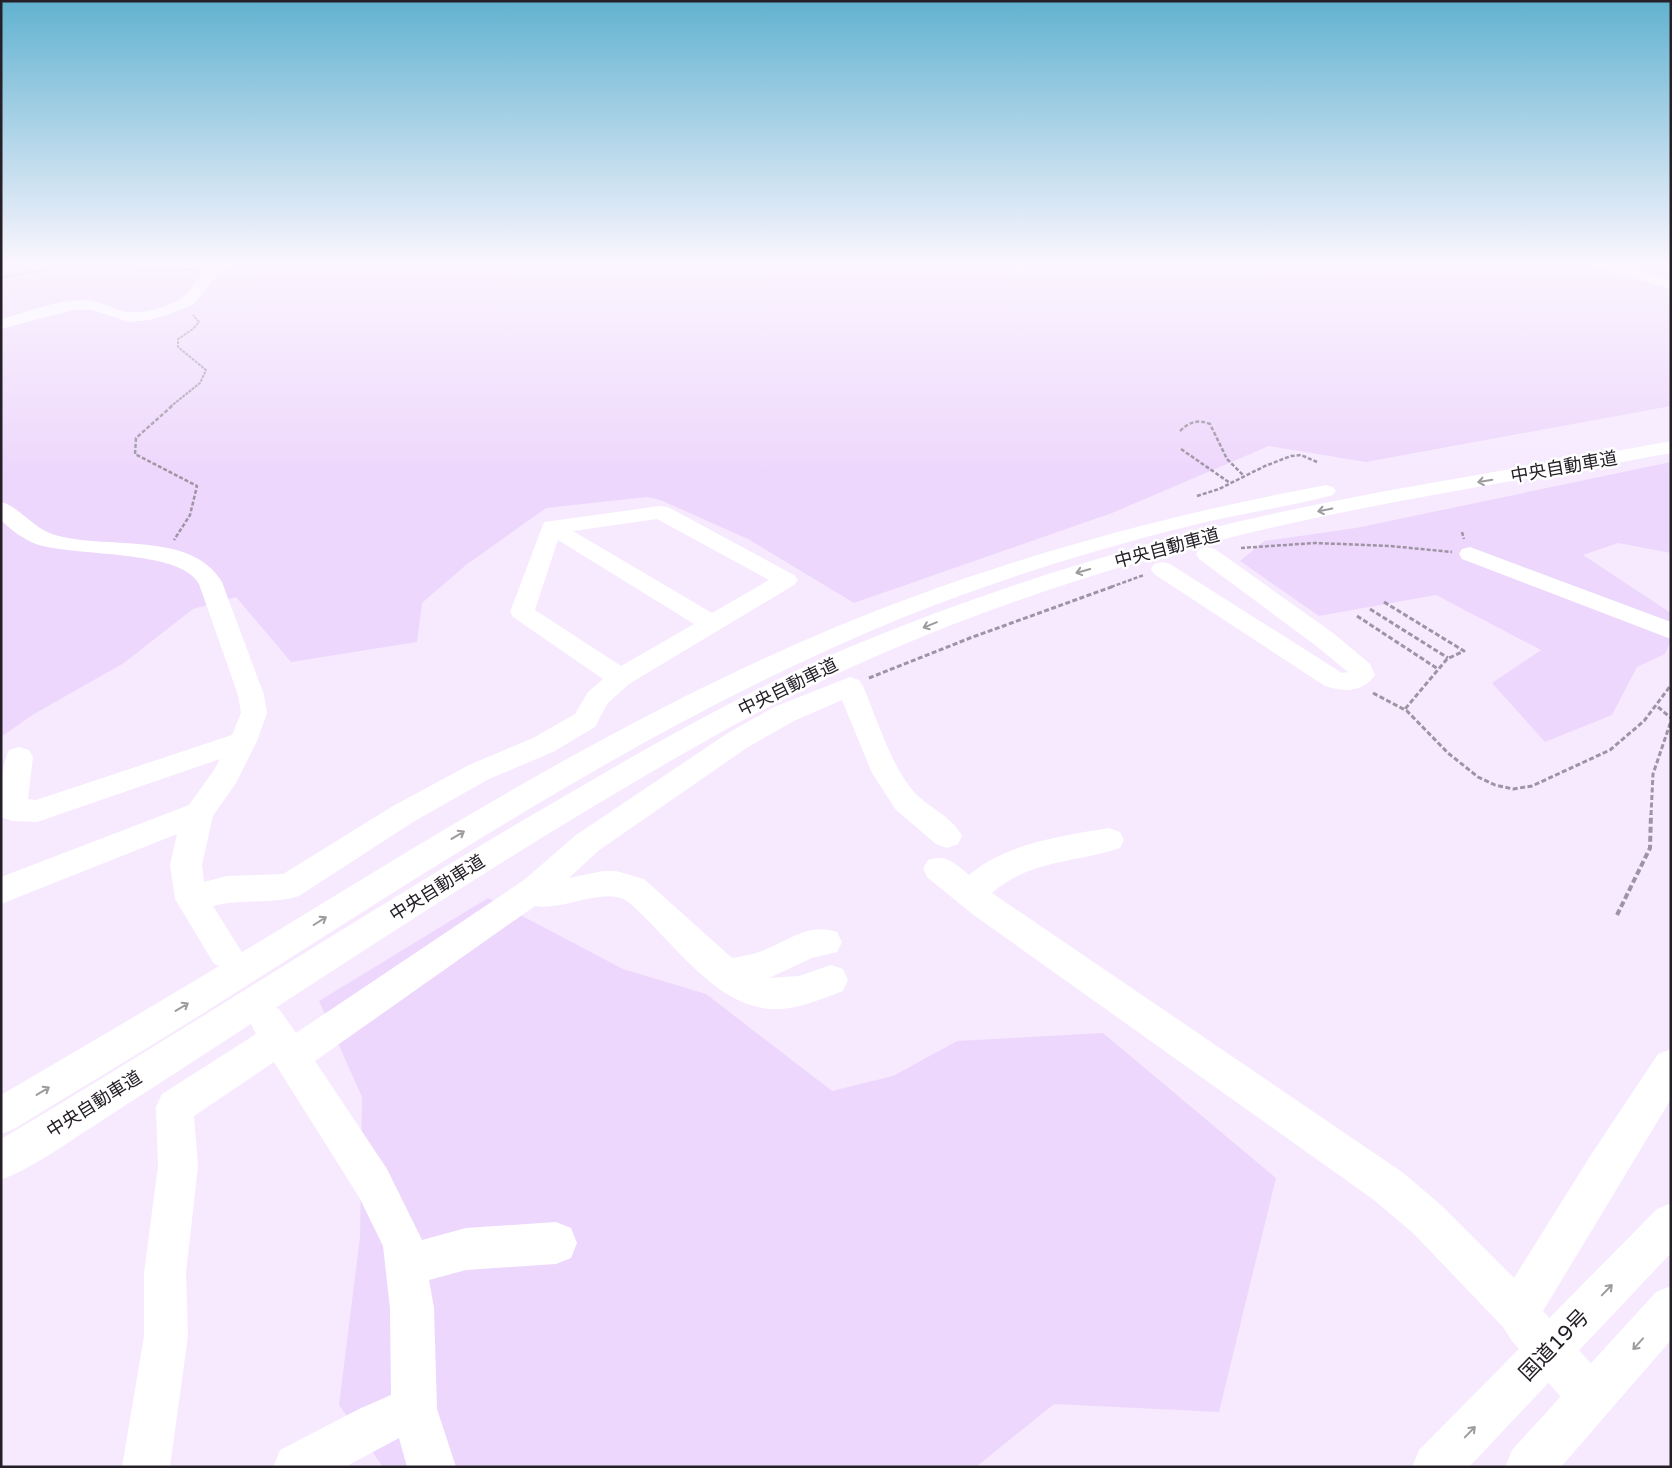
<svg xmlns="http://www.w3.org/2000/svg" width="1672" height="1468" viewBox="0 0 1672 1468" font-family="'Varela Round','Noto Sans JP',sans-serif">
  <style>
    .green { fill: #eed7fc }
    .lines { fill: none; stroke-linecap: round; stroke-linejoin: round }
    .path-far3 { stroke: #9e94a4; stroke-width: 2; stroke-dasharray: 3 1; stroke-linecap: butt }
    .path-far2 { stroke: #9e94a4; stroke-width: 2.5; stroke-dasharray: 4 2; stroke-linecap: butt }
    .path-far1 { stroke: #9e94a4; stroke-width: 3; stroke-dasharray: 5 2.5; stroke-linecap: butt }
    .path { stroke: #9e94a4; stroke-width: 4; stroke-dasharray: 6 3; stroke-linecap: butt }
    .minor { fill: #fff; fill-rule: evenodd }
    .highway { fill: #fff; fill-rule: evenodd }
    .oneway { stroke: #9d9b9e }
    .labels { text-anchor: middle; stroke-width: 5; stroke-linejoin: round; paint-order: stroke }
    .street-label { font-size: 18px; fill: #252028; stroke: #fff }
    .near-street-label { font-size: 21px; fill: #252028; stroke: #fff }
  </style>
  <rect width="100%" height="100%" fill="#f7eaff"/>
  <!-- green -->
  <path class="green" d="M 1,264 L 1671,264 L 1671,406 L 1366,462 L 1269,446 L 1112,513 L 854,603 L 748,539 L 660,500 L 647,497 L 546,508 L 466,565 L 422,603 L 417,642 L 291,662 L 236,597 L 193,609 L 124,663 L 34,714 L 1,737 Z
    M 1671,462 L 1671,553 L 1618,543 L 1583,555 L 1671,613 L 1671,640 L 1665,654 L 1637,667 L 1612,715 L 1545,742 L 1492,683 L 1541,650 L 1436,595 L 1319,616 L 1240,561 L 1264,541 L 1356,528 Z
    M 488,898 L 623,969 L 706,994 L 832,1091 L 893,1076 L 957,1041 L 1103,1033 L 1276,1178 L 1219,1412 L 1054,1404 L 976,1467 L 383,1467 L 339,1405 L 360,1237 L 362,1097 L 319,1001 Z"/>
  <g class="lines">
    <!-- path-far3 -->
    <path class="path-far3" d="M 116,264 L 134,268 L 193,269
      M 1,278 L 69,264
      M 170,407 L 200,383 L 206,370 L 178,347 L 178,339 L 193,329 L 199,322 L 193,315"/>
    <!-- path-far2 -->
    <path class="path-far2" d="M 172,406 L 136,438 L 135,454 L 197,486 L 190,515 L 174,540
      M 1180,431 C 1189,422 1198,419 1210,424 L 1227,459 L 1244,476
      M 1181,449 L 1230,483
      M 1197,496 L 1219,489 L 1265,466 L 1291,456 L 1301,455 L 1317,462
      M 1462,532 L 1464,539
      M 1241,548 L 1315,543 L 1390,546 L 1452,552
      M 1111,587 L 1144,575"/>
    <!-- path-far1 -->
    <path class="path-far1" d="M 1384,602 L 1464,651 L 1447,659 L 1405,709
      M 1370,609 L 1448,658
      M 1357,616 L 1438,669
      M 869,678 L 970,638 L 1114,586
      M 1373,693 L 1407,711 L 1448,753 L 1478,777 L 1495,785 L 1513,789 L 1532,786 L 1610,750 L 1644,721 L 1671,685
      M 1658,707 L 1671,718
      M 1651,815 L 1653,774 L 1671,721"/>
    <!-- path -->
    <path class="path" d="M 1617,915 L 1650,848 L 1651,814"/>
    <!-- minor -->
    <path class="minor" d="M 212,264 L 232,264 L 217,275 L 194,304 L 170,314 L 149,320 L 129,322 L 92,310 L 73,310 L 1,329 L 1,319 C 28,312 55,300 83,300 C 98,300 110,307 123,311 C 140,315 164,308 179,300 C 193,292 198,274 212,264 Z
      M 1591,264 L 1615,264 L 1671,280 L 1671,289 L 1593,267 Z
      M 1,502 C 17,505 32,527 52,534 C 102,551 191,529 222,582 L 264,695 L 267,713 L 257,741 L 236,783 L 213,816 L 202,865 L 204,882 L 227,876 L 283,874 L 393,806 L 469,765 L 533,738 L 575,714 L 588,692 L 603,679 L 513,617 L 510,612 L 544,522 L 660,506 L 668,507 L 794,575 L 798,580 L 794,585 L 629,684 L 607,704 L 595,727 L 553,752 L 489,779 L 413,822 L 299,896 C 272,905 241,898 213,906 L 243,954 L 238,964 L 226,968 L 214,964 L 175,899 L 170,865 L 177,834 L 1,904 L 1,877 L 189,805 L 214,770 L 220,759 L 37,822 L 12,821 L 1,817 C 1,796 0,769 9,750 L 19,747 L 29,750 L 33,757 L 28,799 L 36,800 L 232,735 L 241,713 L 238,695 L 199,584 C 181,549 74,557 36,544 C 23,539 11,530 1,520 ZM 657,519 L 769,580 L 712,613 L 573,531 ZM 558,540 L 694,624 L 621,666 L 535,610 Z
      M 1207,547 L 1215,549 L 1333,633 L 1370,664 L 1375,675 C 1363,693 1343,692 1325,686 L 1154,574 L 1151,569 L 1154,564 L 1162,562 L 1170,564 L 1342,673 L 1348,672 L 1315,645 L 1199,559 L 1196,554 L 1199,549 Z
      M 1470,547 L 1671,622 L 1671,639 L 1462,559 L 1459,554 L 1462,549 Z
      M 850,677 L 859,680 L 863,686 C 877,719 892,769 916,794 C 931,809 952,817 962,836 L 958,844 L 947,848 L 936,844 L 896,810 L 872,773 L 842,700 L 794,721 L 748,747 L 598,851 L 569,878 L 603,871 L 616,871 L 644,879 L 732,958 C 741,956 751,955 759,952 C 786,943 807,922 837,932 L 842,942 L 837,952 L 812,958 L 769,978 L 799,976 L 831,965 L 843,969 L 848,980 L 843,991 C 823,998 802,1008 780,1009 C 717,1013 670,936 627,901 C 604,886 563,911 535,906 L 315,1061 L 387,1169 L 422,1240 L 466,1228 L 556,1222 L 571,1228 L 577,1243 L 571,1258 L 556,1264 L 466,1270 L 429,1280 L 434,1308 L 437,1409 L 456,1467 L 407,1467 L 399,1438 L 345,1467 L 273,1467 L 280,1450 L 359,1409 L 391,1395 L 390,1308 L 383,1246 L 359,1197 L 274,1062 L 194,1116 L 198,1166 L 186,1273 L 188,1336 L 170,1467 L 122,1467 L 144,1336 L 144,1273 L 158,1166 L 156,1107 L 162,1094 L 256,1034 L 249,1020 L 255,1009 L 267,1004 L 279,1009 L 296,1033 L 524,880 L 576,835 L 728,733 L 774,707 Z
      M 1109,828 L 1120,832 L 1124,840 L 1120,848 C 1075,863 1029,860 992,893 L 1402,1172 L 1441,1205 L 1514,1278 L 1589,1158 L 1658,1054 L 1671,1049 L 1671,1099 L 1543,1311 L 1607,1381 L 1614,1397 L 1607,1413 L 1591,1420 L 1575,1413 L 1512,1341 L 1503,1327 L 1413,1233 L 1374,1200 L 975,916 L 928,878 L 923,869 L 928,860 C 947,854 954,863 969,875 C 1007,843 1061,836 1109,828 Z"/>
    <!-- highway -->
    <path class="highway" d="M 1671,441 L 1671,453 C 1546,476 1421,495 1297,522 C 1092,567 892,636 709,739 C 547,830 392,932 237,1033 C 188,1065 138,1097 89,1129 C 61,1147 32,1168 1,1180 L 1,1139 C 178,1034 350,922 527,818 C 633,756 739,693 852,646 C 996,586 1147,540 1300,508 C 1423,482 1547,464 1671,441 Z
      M 1326,485 L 1333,487 L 1336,491 L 1333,495 C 1283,508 1232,515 1181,528 C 1086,552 991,582 899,619 C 661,717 446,859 229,997 C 158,1042 86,1085 14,1129 L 1,1134 L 1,1095 C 97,1039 192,983 287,925 C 458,820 632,714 817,635 C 981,565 1151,518 1326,485 Z
      M 1671,1203 L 1671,1253 L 1469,1467 L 1412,1467 L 1419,1450 L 1657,1209 Z
      M 1671,1286 L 1671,1340 L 1561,1467 L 1505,1467 L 1512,1450 L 1656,1292 Z"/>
  </g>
  <!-- one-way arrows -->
  <defs><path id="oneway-shaft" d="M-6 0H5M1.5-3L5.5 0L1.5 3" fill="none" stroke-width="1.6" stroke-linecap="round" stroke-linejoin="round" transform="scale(1.25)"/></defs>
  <g class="oneway">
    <use href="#oneway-shaft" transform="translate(1485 481) rotate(170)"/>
    <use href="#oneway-shaft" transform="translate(1325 510) rotate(168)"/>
    <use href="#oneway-shaft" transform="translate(1083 571) rotate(164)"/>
    <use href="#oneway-shaft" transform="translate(930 625) rotate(158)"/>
    <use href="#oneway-shaft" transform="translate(458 835) rotate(-31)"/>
    <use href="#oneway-shaft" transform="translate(320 921) rotate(-32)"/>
    <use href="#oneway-shaft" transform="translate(182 1007) rotate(-31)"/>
    <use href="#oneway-shaft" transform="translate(43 1091) rotate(-31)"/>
    <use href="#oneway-shaft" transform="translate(1607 1290) rotate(-46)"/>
    <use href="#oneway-shaft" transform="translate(1638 1344) rotate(132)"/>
    <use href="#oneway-shaft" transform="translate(1470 1432) rotate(-46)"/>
  </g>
  <!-- sky -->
  <linearGradient id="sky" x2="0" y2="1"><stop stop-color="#61b2d0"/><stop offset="0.56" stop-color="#fbf6ff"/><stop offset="1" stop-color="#fbf6ff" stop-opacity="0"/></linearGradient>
  <rect width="1672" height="470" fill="url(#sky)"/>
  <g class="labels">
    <!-- street labels -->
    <g class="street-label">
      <text transform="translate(1564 467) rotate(-10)" y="6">中央自動車道</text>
      <text transform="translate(1167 548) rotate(-15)" y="6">中央自動車道</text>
      <text transform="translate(788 687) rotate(-26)" y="6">中央自動車道</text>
      <text transform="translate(437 888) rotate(-32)" y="6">中央自動車道</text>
      <text transform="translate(94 1104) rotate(-32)" y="6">中央自動車道</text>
    </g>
    <!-- near-street labels -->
    <g class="near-street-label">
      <text transform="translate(1554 1345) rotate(-46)" y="7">国道19号</text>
    </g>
  </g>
  <!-- border -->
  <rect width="1672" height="1468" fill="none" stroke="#252028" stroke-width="5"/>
</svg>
